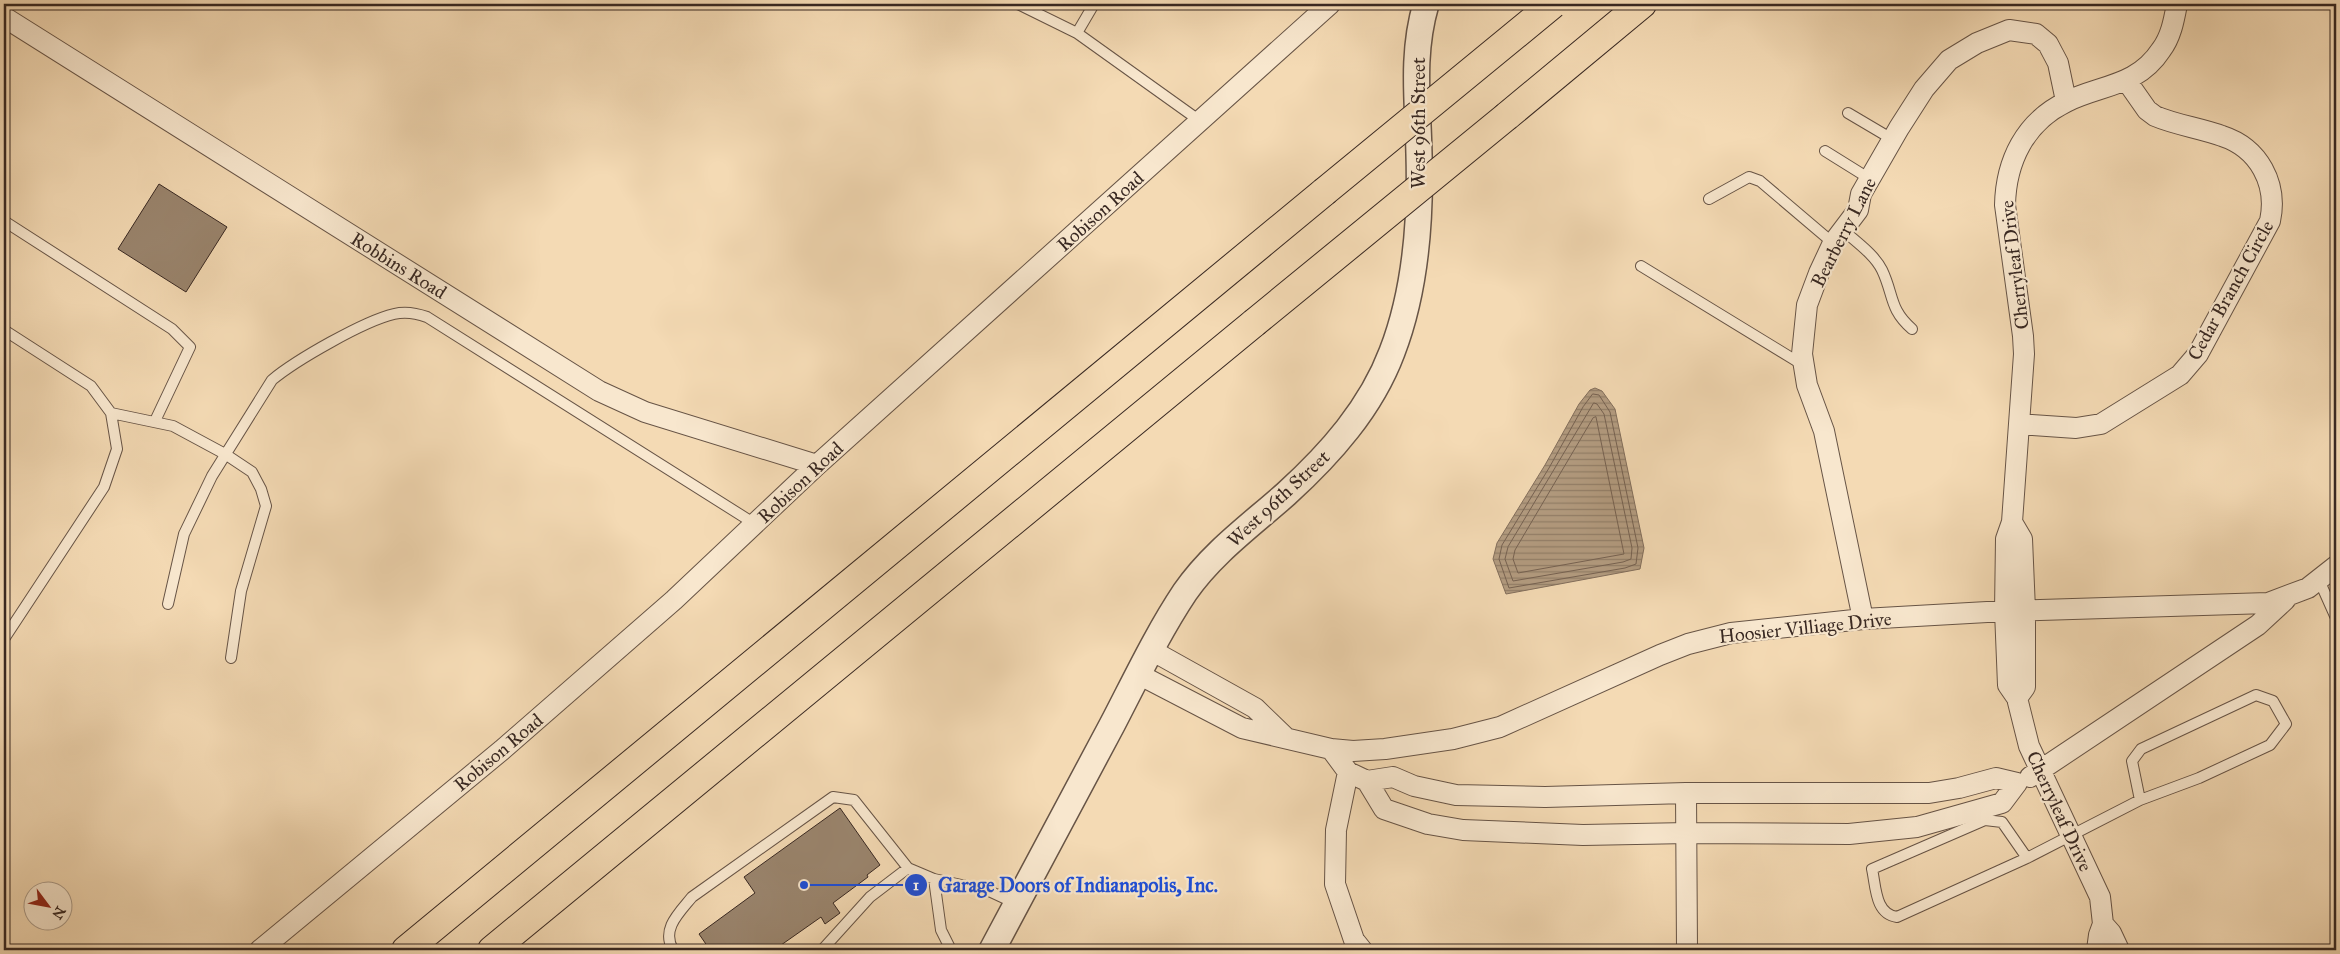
<svg xmlns="http://www.w3.org/2000/svg" width="2340" height="954" viewBox="0 0 2340 954" font-family="'IM FELL Great Primer',serif">
  <style>
    .water { fill: url(#water-rules); stroke: #826e5c }
    .lines { fill: none; stroke-linecap: round; stroke-linejoin: round }
    .shore { stroke: #766252; stroke-width: 1 }
    .building { fill: #9a856e; stroke: #382822 }
    .service-casing { stroke: #675446; stroke-width: 12 }
    .minor-casing { stroke: #675446; stroke-width: 22 }
    .tertiary-casing { stroke: #675446; stroke-width: 28 }
    .motorway-casing { stroke: #382822; stroke-width: 30 }
    .service { stroke: #f8e7ce; stroke-width: 10 }
    .minor { stroke: #f8e7ce; stroke-width: 20 }
    .tertiary { stroke: #f8e7ce; stroke-width: 25 }
    .motorway { stroke: #f4dab4; stroke-width: 28 }
    .motorway-bridge-casing { stroke: #382822; stroke-width: 30; stroke-linecap: butt }
    .motorway-bridge { stroke: #f4dab4; stroke-width: 28 }
    .labels { text-anchor: middle; stroke-width: 4.5; stroke-linejoin: round; paint-order: stroke }
    .street-label { font-size: 19px; fill: #382822; stroke: #f8e7ce }
    .leader { fill: none; stroke: #1d4ed8; stroke-width: 2 }
    .callout-dot { fill: #1d4ed8; stroke: #f8e7ce; stroke-width: 2 }
    .mark-label { font-size: 15px; text-anchor: middle; font-weight: bold; fill: #fff }
    .callout-label { font-size: 20px; text-anchor: middle; font-weight: bold; fill: #1d4ed8; stroke: #f8e7ce; stroke-width: 4.5; stroke-linejoin: round; paint-order: stroke }
  </style>
  <defs>
    <pattern id="water-rules" width="6" height="5" patternUnits="userSpaceOnUse" patternTransform="scale(1.25)"><rect width="6" height="5" fill="#b49d82"/><path d="M0 2.5h6" fill="none" stroke="#93806a"/></pattern>
  </defs>
  <rect width="100%" height="100%" fill="#f4dab4"/>
  <filter id="stains"><feTurbulence type="fractalNoise" baseFrequency=".004" numOctaves="4"/><feColorMatrix values="0 0 0 0 .2 0 0 0 0 .09 0 0 0 0 .02 0 0 0 .5 -.17"/></filter>
  <radialGradient id="worn" r=".72"><stop offset=".6" stop-color="#630" stop-opacity="0"/><stop offset="1" stop-color="#630" stop-opacity=".3"/></radialGradient>
  <!-- water -->
  <path class="water" d="M 1595,388 L 1602,391 L 1615,409 L 1644,548 L 1640,569 L 1506,594 L 1493,559 L 1497,543 L 1545,465 L 1579,404 L 1590,390 Z"/>
  <g class="lines">
    <!-- shore -->
    <path class="shore" d="M 1593,394 L 1599,395 L 1610,412 L 1638,548 L 1636,564 L 1625,568 L 1509,588 L 1499,559 L 1502,545 L 1549,468 L 1583,407 Z
      M 1594,403 L 1597,404 L 1604,414 L 1632,548 L 1631,559 L 1623,562 L 1513,581 L 1505,559 L 1508,547 Z
      M 1596,417 L 1624,554 L 1518,573 L 1513,559 L 1515,550 L 1593,418 Z"/>
  </g>
  <!-- building -->
  <path class="building" d="M 159,184 L 227,227 L 186,292 L 118,249 Z
    M 840,808 L 880,865 L 867,875 L 868,877 L 833,903 L 840,913 L 825,924 L 821,917 L 774,950 L 710,950 L 699,934 L 755,893 L 744,877 Z"/>
  <g class="lines">
    <defs>
      <path id="service" d="M 1018,4 L 1077,33
        M 1094,4 L 1077,33 L 1200,121
        M 1848,113 L 1892,139
        M 1825,151 L 1870,179
        M 1709,199 L 1749,177 L 1760,181 L 1833,243
        M 4,221 L 172,329 L 190,347 L 155,421
        M 1843,230 C 1856,242 1874,254 1882,270 C 1894,295 1889,309 1912,329
        M 1641,266 L 1803,365
        M 4,330 L 91,386 L 111,413 L 117,449 L 104,487 L 4,639
        M 111,413 L 173,426 L 225,454 L 252,472 L 261,489 L 266,506 L 241,591 L 231,658
        M 2319,580 L 2336,618
        M 168,604 L 184,534 L 212,476 L 272,380 C 296,360 364,321 394,314 C 406,311 416,313 427,317 L 755,524
        M 2027,858 L 2002,822 L 1985,820 L 1872,869 C 1876,887 1875,914 1897,917 L 2027,858 L 2140,800 L 2199,778 L 2270,745 L 2286,724 L 2273,701 L 2256,695 L 2141,749 L 2132,761 L 2140,800
        M 934,879 L 941,930 L 951,950
        M 673,950 C 661,929 679,913 692,897 L 833,797 L 854,800 L 908,868 L 934,879 L 989,891 L 1017,904
        M 822,950 L 870,897 L 908,868"/>
      <path id="minor" d="M 4,17 L 599,391 L 645,412 L 817,465
        M 2019,424 L 2076,428 L 2101,424 L 2180,375 L 2198,354 L 2270,221 C 2278,184 2259,148 2222,136 C 2200,128 2176,125 2155,116 L 2147,110 L 2126,80
        M 2012,522 L 2022,539 L 2025,610 L 2025,687 L 2017,698
        M 1863,619 L 1824,431 L 1807,385 L 1802,354 L 1807,305 L 1819,273 L 1833,243 L 1858,210 L 1861,194 L 1899,128 L 1924,89 L 1949,60 L 1977,43 L 2009,30 L 2036,34 L 2048,44 L 2058,63 L 2066,101
        M 1151,650 L 1255,708 L 1286,738
        M 1138,674 L 1242,728 L 1331,749 L 1353,751 L 1385,749 L 1453,739 L 1500,727 L 1660,655 L 1688,644 L 1731,633 L 1863,619 L 2005,611 L 2268,603 L 2308,588 L 2336,566
        M 1331,749 L 1348,772 L 1367,781 L 1384,809 L 1428,824 L 1463,830 L 1583,835 L 1688,833 L 1849,834 L 1917,827 L 2002,803 L 2017,783 L 1996,778 L 1959,788 L 1929,793 L 1686,793 L 1545,797 L 1456,795 L 1414,786 L 1393,777 L 1367,781
        M 1348,772 L 1336,830 L 1335,884 L 1354,940 L 1362,950
        M 2030,777 L 2258,625 L 2285,600
        M 1686,793 L 1687,950
        M 2103,924 L 2111,933 L 2119,950
        M 260,950 L 502,750 L 674,600 L 817,465 L 1330,4
        M 2097,950 L 2099,935 L 2103,924 L 2100,897 L 2029,746 L 2017,698 L 2008,685 L 2005,611 L 2006,539 L 2012,522 L 2024,354 L 2023,336 L 2005,205 C 2006,161 2025,122 2066,102 C 2099,85 2137,87 2161,50 C 2171,37 2174,20 2177,4"/>
      <path id="tertiary" d="M 992,950 C 1032,875 1072,800 1112,725 C 1135,681 1157,634 1185,592 C 1212,553 1251,525 1286,494 C 1330,454 1371,408 1392,352 C 1416,290 1421,221 1419,154 C 1418,102 1411,55 1426,4"/>
      <path id="motorway" d="M 1507,116 L 1642,4
        M 406,950 L 1324,192
        M 492,950 L 1254,323"/>
    </defs>
    <!-- service casing -->
    <use href="#service" class="service-casing"/>
    <!-- minor casing -->
    <use href="#minor" class="minor-casing"/>
    <!-- tertiary casing -->
    <use href="#tertiary" class="tertiary-casing"/>
    <!-- motorway casing -->
    <use href="#motorway" class="motorway-casing"/>
    <!-- service -->
    <use href="#service" class="service"/>
    <!-- minor -->
    <use href="#minor" class="minor"/>
    <!-- tertiary -->
    <use href="#tertiary" class="tertiary"/>
    <!-- motorway -->
    <use href="#motorway" class="motorway"/>
    <defs>
      <path id="motorway-bridge" d="M 1324,192 L 1553,4
        M 1254,323 L 1507,116"/>
    </defs>
    <!-- motorway-bridge casing -->
    <use href="#motorway-bridge" class="motorway-bridge-casing"/>
    <!-- motorway-bridge -->
    <use href="#motorway-bridge" class="motorway-bridge"/>
  </g>
  <g class="labels">
    <!-- street labels -->
    <g class="street-label">
      <text transform="translate(1418 123) rotate(-90)" y="7">West 96th Street</text>
      <text transform="translate(1100 211) rotate(-42)" y="7">Robison Road</text>
      <text transform="translate(1843 232) rotate(-63)" y="7">Bearberry Lane</text>
      <text transform="translate(399 265) rotate(32)" y="7">Robbins Road</text>
      <text transform="translate(2014 265) rotate(-97)" y="7">Cherryleaf Drive</text>
      <text transform="translate(2230 290) rotate(-61)" y="7">Cedar Branch Circle</text>
      <text transform="translate(800 482) rotate(-43)" y="7">Robison Road</text>
      <text transform="translate(1278 498) rotate(-43)" y="7">West 96th Street</text>
      <text transform="translate(1805 627) rotate(-6)" y="7">Hoosier Villiage Drive</text>
      <text transform="translate(498 752) rotate(-40)" y="7">Robison Road</text>
      <text transform="translate(2060 811) rotate(65)" y="7">Cherryleaf Drive</text>
    </g>
  </g>
  <!-- callouts -->
  <path class="leader" d="M804 885L916 885"/>
  <g class="callout-dot">
    <circle cx="804" cy="885" r="5"/>
    <circle cx="916" cy="885" r="12"/>
  </g>
  <g class="mark-label">
    <text x="916" y="890">1</text>
  </g>
  <g class="callout-label">
    <text x="1078" y="892">Garage Doors of Indianapolis, Inc.</text>
  </g>
  <!-- margin -->
  <rect width="2340" height="954" fill="none" stroke="#f4dab4" stroke-width="20"/>
  <rect x="5" y="5" width="2330" height="944" fill="none" stroke="#382822" stroke-width="2.5"/>
  <rect x="10" y="10" width="2320" height="934" fill="none" stroke="#382822"/>
  <!-- north arrow -->
  <g transform="translate(48 906) rotate(122)"><circle r="24" fill="#f8e7ce" stroke="#ab9b89"/>
  <path d="M0-4L9 19L0 12L-9 19Z" fill="#8f2418"/>
  <text y="-8" font-size="14" font-weight="bold" text-anchor="middle" fill="#382822">N</text>
  </g>
  <rect width="100%" height="100%" filter="url(#stains)"/>
  <rect width="100%" height="100%" fill="url(#worn)"/>
</svg>
